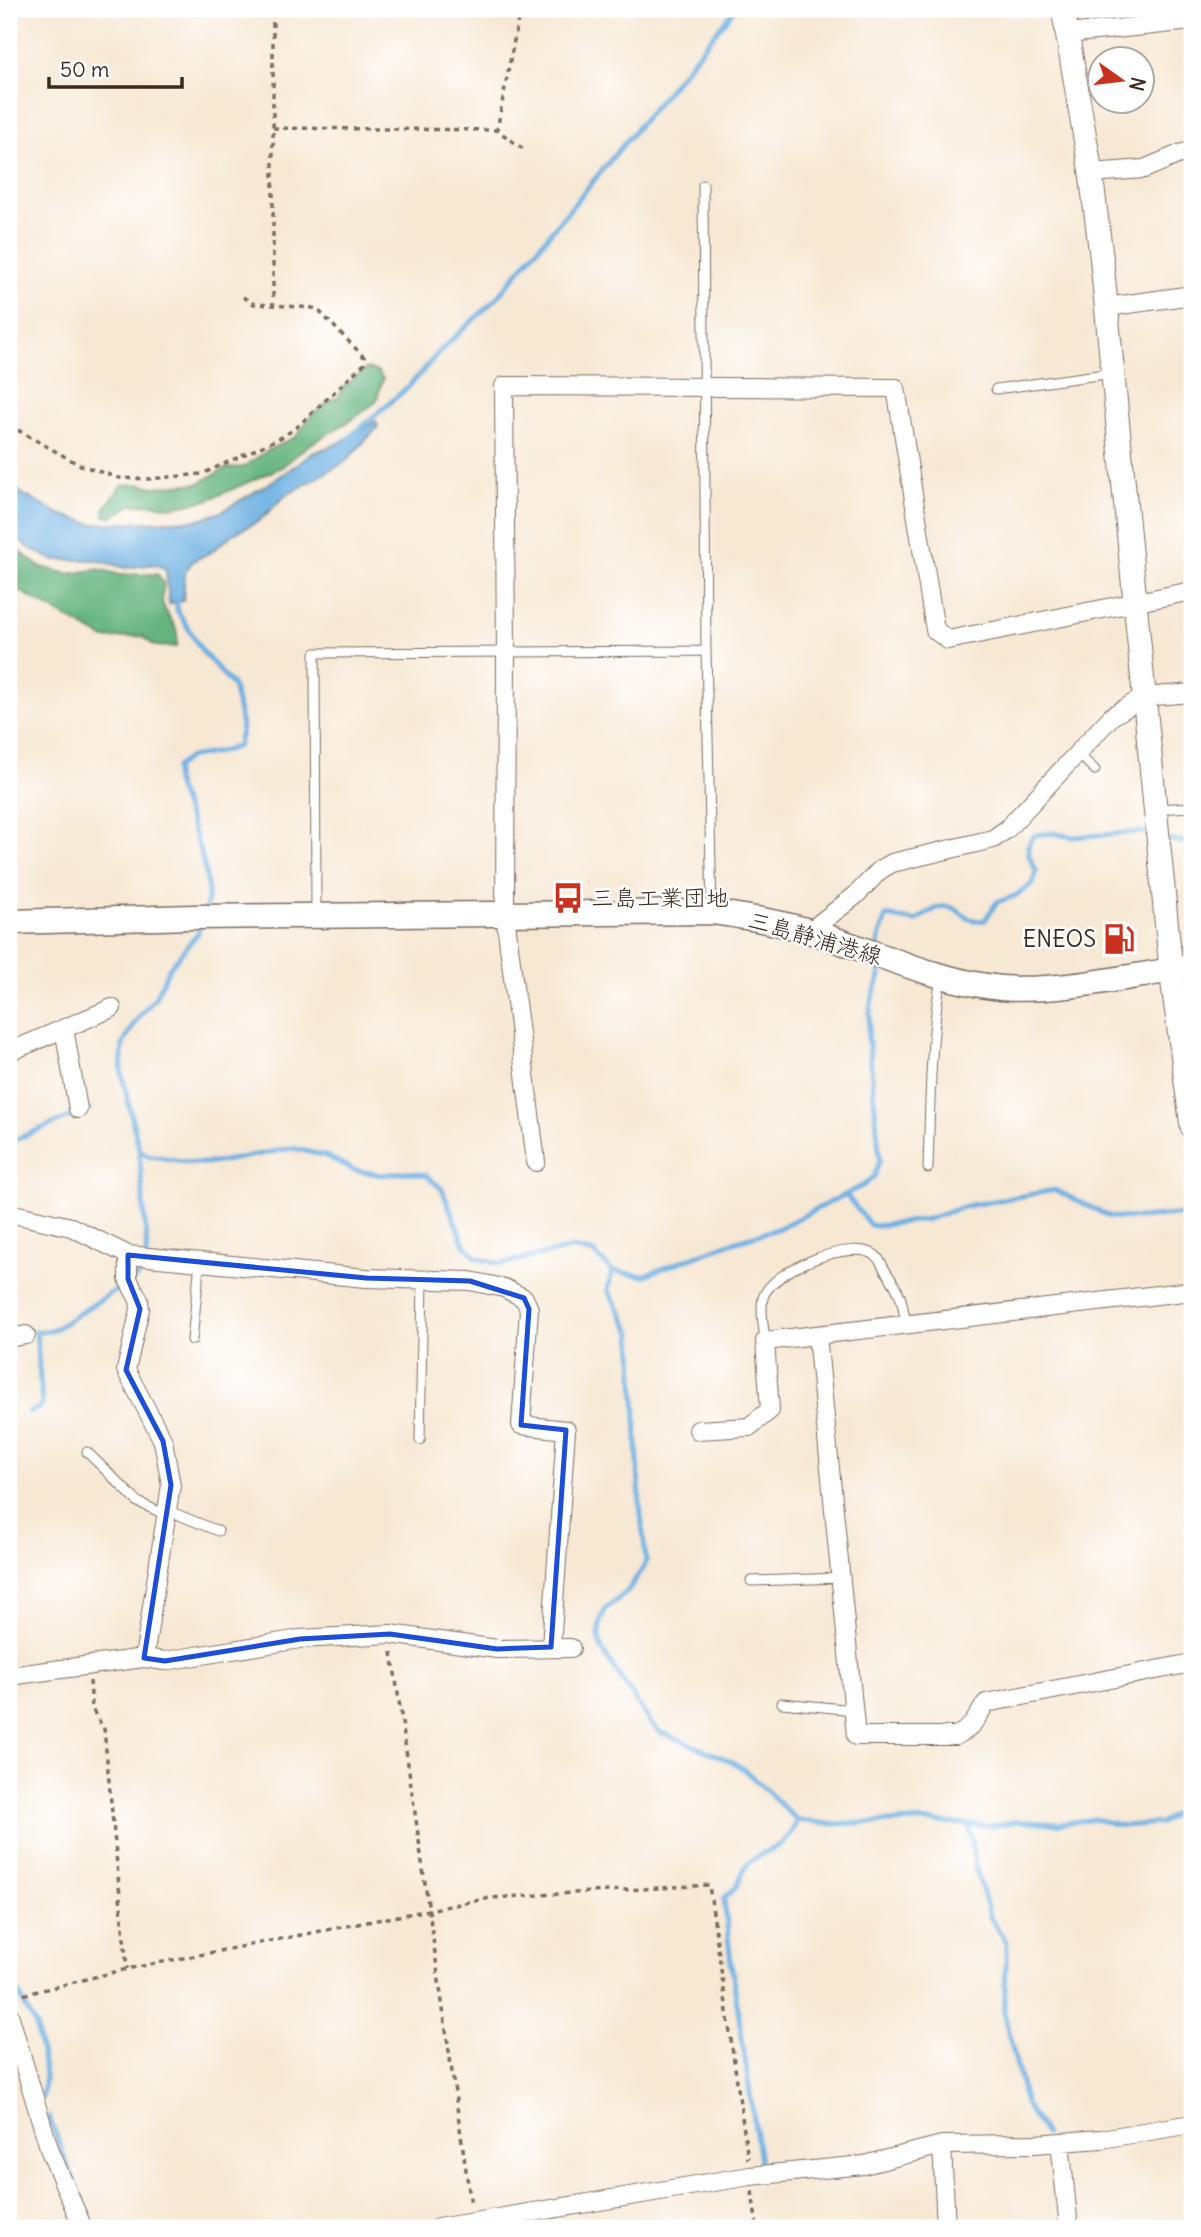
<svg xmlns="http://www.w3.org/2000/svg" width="1201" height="2237" viewBox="0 0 1201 2237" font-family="Delius,'Klee One',sans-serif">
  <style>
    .forest { fill: #65b47f; stroke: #506f4e; stroke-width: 2 }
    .water { fill: #6db0e2; stroke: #546d80; stroke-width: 2 }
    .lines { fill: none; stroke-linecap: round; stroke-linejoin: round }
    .stream { stroke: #6db0e2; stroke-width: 5 }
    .service-casing { stroke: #7d6c5e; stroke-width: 11 }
    .minor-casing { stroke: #7d6c5e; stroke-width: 20 }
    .tertiary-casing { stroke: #7d6c5e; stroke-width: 25 }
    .secondary-casing { stroke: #7d6c5e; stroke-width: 27 }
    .path { stroke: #7d6c5e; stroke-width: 3.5; stroke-dasharray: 5 5; stroke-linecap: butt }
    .service { stroke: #fff; stroke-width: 9 }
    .minor { stroke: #fff; stroke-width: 18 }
    .tertiary { stroke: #fff; stroke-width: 23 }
    .secondary { stroke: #fff; stroke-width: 24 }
    .marked { fill: none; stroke: #1d4ed8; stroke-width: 5; stroke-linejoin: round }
    .labels { text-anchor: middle; stroke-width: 5; stroke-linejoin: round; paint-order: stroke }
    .poi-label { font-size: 23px; fill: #3b2a1e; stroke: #fff; text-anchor: start }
    .street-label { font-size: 23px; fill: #3b2a1e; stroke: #fff }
  </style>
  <rect width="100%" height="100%" fill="#fff"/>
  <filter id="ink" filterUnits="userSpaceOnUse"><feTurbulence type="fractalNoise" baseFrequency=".0143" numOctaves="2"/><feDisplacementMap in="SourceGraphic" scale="14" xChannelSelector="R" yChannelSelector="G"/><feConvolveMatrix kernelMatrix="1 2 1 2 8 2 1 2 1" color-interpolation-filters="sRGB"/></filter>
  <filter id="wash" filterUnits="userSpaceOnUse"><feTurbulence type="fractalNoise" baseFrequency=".00686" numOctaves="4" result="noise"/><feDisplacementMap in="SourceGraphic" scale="28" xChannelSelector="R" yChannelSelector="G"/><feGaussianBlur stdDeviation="1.57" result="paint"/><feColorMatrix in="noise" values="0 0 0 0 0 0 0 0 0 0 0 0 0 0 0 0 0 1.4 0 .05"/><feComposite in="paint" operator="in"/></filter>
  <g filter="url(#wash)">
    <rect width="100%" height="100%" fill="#f7e8d4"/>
    <!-- forest -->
    <path class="forest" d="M 367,368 L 378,372 L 383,379 L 376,402 L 356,417 L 306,447 L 282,467 L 208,500 L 172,507 L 151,504 L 132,505 L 112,517 L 104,516 L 104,509 L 122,485 L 140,484 L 154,487 L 199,483 L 227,468 L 243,467 L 268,450 L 296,437 L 311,416 L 332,399 L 338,398 L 343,388 Z
      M 9,542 L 38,566 L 68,574 L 99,569 L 120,575 L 157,574 L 164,584 C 158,609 167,609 176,629 C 178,634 177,641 177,647 L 155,646 L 142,636 L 105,639 L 9,585 Z"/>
    <!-- water -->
    <path class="water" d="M 376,421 L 378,427 L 345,462 L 285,496 L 259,521 L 233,534 L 211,552 L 193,561 L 185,572 L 183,601 L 169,604 L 166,569 L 155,564 L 126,568 L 97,560 L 53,560 L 31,549 L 9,533 L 9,482 L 22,494 L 59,514 L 93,524 L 196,520 L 219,513 L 276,479 L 313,453 L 339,443 Z"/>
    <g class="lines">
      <!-- stream -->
      <path class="stream" d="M 349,438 L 408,387 L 442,349 L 495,300 L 735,9
        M 177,598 L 177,610 L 202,651 L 233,686 L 242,726 L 238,746 L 224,751 L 190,757 L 176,767 L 175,780 C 185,811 216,878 206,908
        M 1164,839 L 1192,843
        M 200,924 L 198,933 L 169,968 L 155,998 L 135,1022 L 123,1044 L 121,1070 L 139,1149 L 147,1155 L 193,1163 L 213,1163 L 292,1148 L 326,1156 L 354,1170 L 382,1175 L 405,1172 L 426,1175 L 442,1189 L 464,1244 L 477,1258 L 501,1264 L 572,1248 L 594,1253 L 612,1271 L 643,1276 L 727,1244 L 777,1229 L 864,1185 L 874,1177 L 880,1160 L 868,1037 L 871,1002 L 880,976 L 879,962
        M 878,948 L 878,943 L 886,916 L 916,921 C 961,886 955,926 985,920 L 997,902 L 1015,896 L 1033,883 L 1036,870 L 1029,856 L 1028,846 L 1031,839 L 1035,835 L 1052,833 L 1073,837 L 1141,832 L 1152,835
        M 9,1142 L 89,1109
        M 846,1195 L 870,1225 L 876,1226 L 928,1219 L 966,1206 L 1055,1190 L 1111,1217 L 1139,1218 L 1186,1214
        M 612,1271 L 608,1290 L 632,1333 L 640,1505 L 646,1560 L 644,1567 L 626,1593 L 606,1608 L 600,1622 L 599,1639 L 602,1650 L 650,1722 L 660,1732 L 731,1761 L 745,1770 L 797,1820 L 830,1824 L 916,1821 L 992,1826 L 1017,1821 L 1057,1824 L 1095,1819 L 1123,1826 L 1160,1823 L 1181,1810 L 1192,1809
        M 29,1412 L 38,1409 L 42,1403 L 36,1331 L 51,1331 L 56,1328 L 138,1276 L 145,1263 L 147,1248 L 139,1149
        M 969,1826 L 975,1866 L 990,1917 L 1007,1943 L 1004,2012 L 1026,2105 L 1045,2134
        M 9,1976 L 36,2026 L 45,2074 L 42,2098
        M 49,2117 L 92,2228
        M 760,2162 L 731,1962 L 724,1898 C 728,1894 734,1890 737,1886 C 741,1879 742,1871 747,1865 C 766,1845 786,1853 797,1820"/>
    </g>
  </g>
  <g filter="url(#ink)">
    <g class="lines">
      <defs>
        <path id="service" d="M 703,185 L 706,651 L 712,911
          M 996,389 L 1112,373
          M 1077,753 L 1095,770
          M 1156,809 L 1192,807
          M 316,915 L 315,653 L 706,651
          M 928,1168 C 930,1105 930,1040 941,978
          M 192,1340 L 200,1262
          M 765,1341 C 764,1328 760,1311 763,1298 C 770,1270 854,1237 876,1256 C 880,1260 883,1266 885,1270 C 901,1293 902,1298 906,1325
          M 420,1440 L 423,1280
          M 87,1452 L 138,1502 L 166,1515
          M 169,1511 L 218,1531
          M 751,1581 L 841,1578
          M 782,1703 L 854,1710"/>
        <path id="minor" d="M 1067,34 L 1192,21
          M 1091,173 L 1144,169 L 1182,153 L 1192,151
          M 1107,307 L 1192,295
          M 810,931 L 856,895 L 880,870 L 892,863 L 993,839 L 1007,829 L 1112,716 L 1144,697 L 1192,693
          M 64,1028 L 78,1109
          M 9,1052 L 112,1008
          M 536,1162 L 505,914 L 506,652 L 504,386 L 896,388 L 935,630 L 948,640 L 1192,591
          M 9,1213 L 71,1227 L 128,1255 L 366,1278 L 470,1281 L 504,1288 L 524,1298 L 529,1309 L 521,1425 L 566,1430 L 551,1647
          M 128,1255 L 128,1279 L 139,1300 L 140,1309 L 126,1370 L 163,1441 L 171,1485 L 144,1658
          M 817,1335 L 856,1736 L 955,1736 C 971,1730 977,1718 986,1703 L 1192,1663
          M 9,1338 L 26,1335
          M 698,1430 L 749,1427 L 770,1410 L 765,1341 L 1192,1291
          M 9,1676 L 144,1658 L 165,1661 L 300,1639 L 390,1634 L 497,1649 L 571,1648
          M 9,2014 L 50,2151 L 83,2228
          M 1060,2142 L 1069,2228
          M 438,2228 L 750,2176 L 864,2165 L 942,2145
          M 946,2228 L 942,2145 L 1035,2144 L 1101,2139 L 1192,2124"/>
        <path id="tertiary" d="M 1063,9 L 1091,173 L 1102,263 L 1171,970 L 1192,1127"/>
        <path id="secondary" d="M 9,922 L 194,917 L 712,912 C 746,917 779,922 812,932 C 874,951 935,981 1001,988 C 1058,993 1135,975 1192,967"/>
      </defs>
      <!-- service casing -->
      <use href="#service" class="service-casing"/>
      <!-- minor casing -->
      <use href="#minor" class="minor-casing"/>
      <!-- tertiary casing -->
      <use href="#tertiary" class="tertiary-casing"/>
      <!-- secondary casing -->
      <use href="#secondary" class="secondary-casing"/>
      <!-- path -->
      <path class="path" d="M 520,9 L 497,130 L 526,151
        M 273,128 L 497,130
        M 243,297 L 254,304 L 273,305 L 273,9
        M 9,425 L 78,464 L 119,478 L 148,479 L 202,474 L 282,437 L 297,427 L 364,364 L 364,357 L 319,311 L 313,308 L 273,305
        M 392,1652 L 471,2205
        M 90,1681 L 92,1709 L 104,1729 L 127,1969
        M 14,1997 L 127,1969 L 490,1898 L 709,1885 L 748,2159
        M 752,2191 L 757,2228"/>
      <!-- service -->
      <use href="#service" class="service"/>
      <!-- minor -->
      <use href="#minor" class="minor"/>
      <!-- tertiary -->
      <use href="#tertiary" class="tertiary"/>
      <!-- secondary -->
      <use href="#secondary" class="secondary"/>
    </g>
  </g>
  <!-- marked area -->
  <path class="marked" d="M 128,1255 L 366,1278 L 470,1281 L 524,1298 L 529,1309 L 521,1425 L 566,1430 L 551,1647 L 497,1649 L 390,1634 L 300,1639 L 165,1661 L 144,1658 L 171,1485 L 163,1441 L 126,1370 L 140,1309 L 128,1279 Z"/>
  <!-- icons -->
  <defs>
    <symbol id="bus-bare" viewBox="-9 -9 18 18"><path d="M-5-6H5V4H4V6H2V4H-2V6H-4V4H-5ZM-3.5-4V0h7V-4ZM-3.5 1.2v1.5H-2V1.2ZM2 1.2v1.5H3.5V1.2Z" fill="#c8321e" stroke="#fff" stroke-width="2.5" paint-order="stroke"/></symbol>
    <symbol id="fuel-bare" viewBox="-9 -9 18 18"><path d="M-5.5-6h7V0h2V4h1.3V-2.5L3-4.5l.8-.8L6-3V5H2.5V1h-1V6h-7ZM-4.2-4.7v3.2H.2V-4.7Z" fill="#c8321e" stroke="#fff" stroke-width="2.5" paint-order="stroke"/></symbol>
  </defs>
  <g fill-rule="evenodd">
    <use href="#bus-bare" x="546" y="876" width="44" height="44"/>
    <use href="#fuel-bare" x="1097" y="917" width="44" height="44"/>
  </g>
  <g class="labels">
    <!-- poi labels -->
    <g class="poi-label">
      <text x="591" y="906">三島工業団地</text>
      <text x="1096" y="947" text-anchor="end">ENEOS</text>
    </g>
    <!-- street labels -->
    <g class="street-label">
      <text transform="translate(815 938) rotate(16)" y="8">三島静浦港線</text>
    </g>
  </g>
  <!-- margin -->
  <rect width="1201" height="2237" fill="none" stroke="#fff" stroke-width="35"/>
  <!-- north arrow -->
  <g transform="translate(1121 80) rotate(104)"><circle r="33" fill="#ffffff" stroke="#b1aaa5" stroke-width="2"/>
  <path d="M0-5L12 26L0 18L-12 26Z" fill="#c8321e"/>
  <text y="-10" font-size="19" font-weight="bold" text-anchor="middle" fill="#3b2a1e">N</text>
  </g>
  <!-- scale -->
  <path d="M49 77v10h133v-10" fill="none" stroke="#3b2a1e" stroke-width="3.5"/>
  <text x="60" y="77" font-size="21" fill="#3b2a1e" stroke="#ffffff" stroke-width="5" paint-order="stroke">50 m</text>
</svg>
